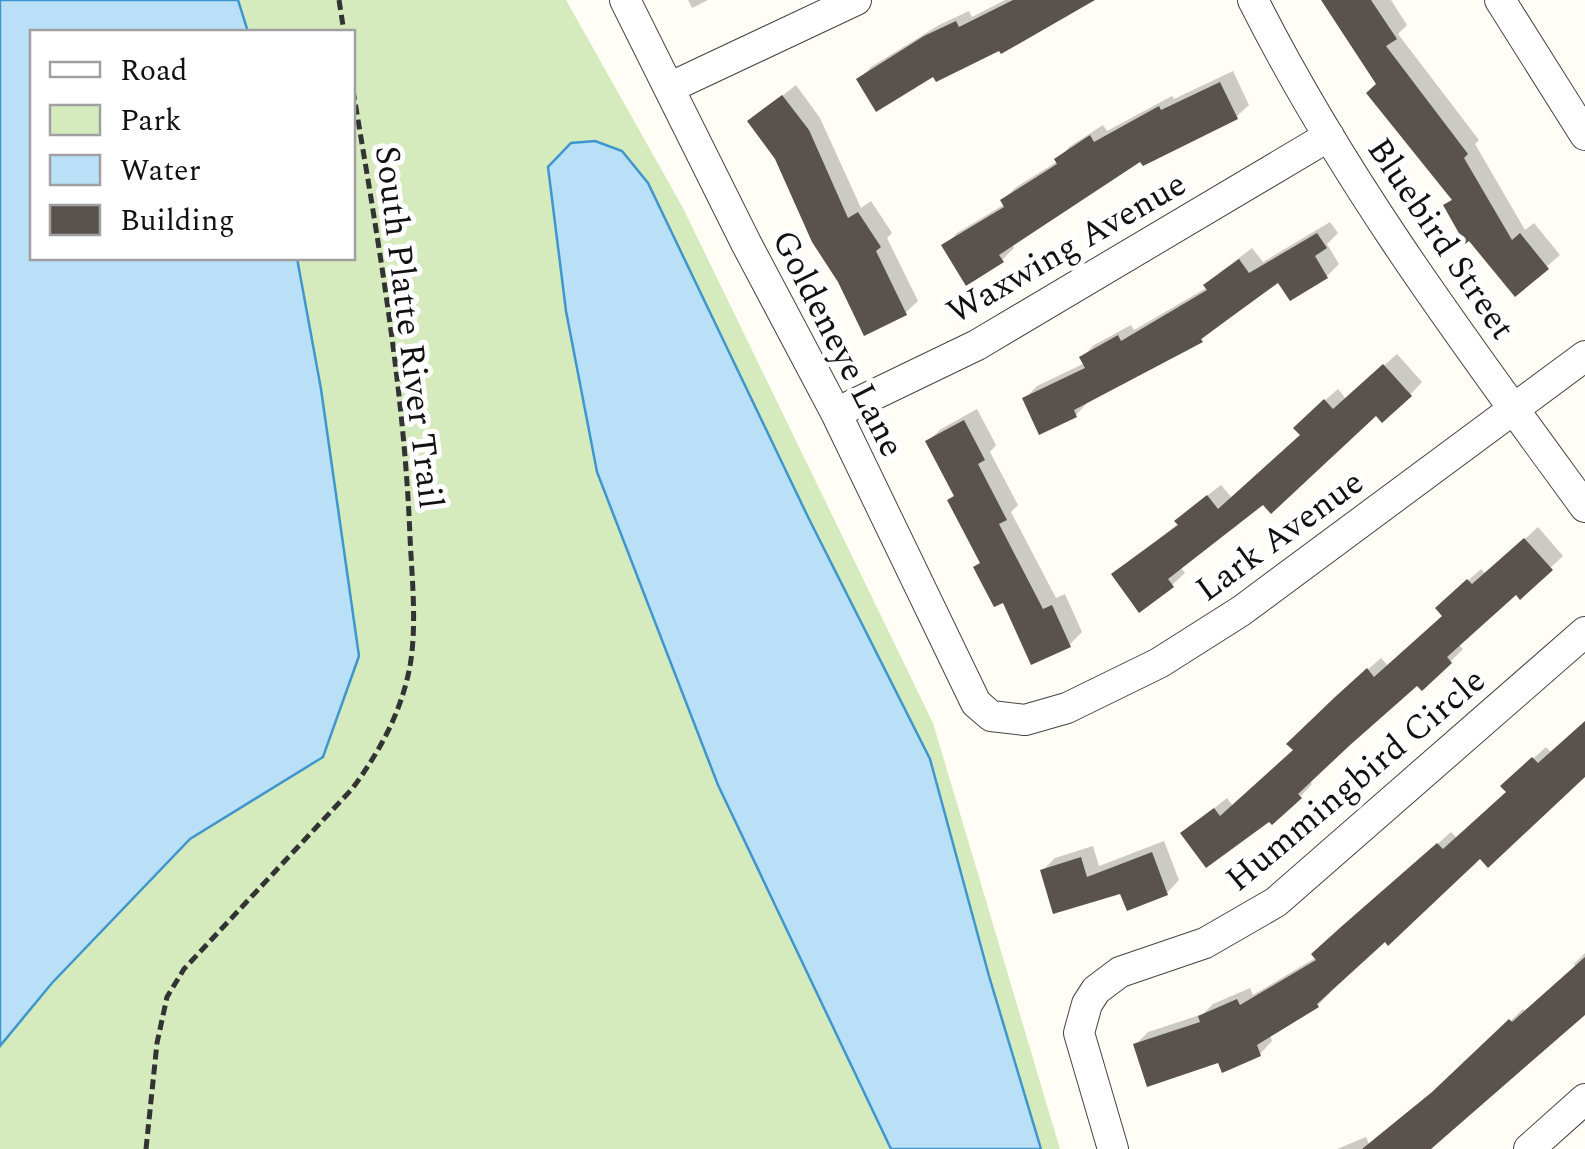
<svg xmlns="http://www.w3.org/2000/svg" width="1585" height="1149" viewBox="0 0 1585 1149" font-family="Spectral,serif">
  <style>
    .green { fill: #d5ebbd }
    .water { fill: #b9e0f7; stroke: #3f96cf; stroke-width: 2.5 }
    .shadow { fill: #0003 }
    .building { fill: #5a524d }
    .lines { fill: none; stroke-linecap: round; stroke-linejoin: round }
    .minor-casing { stroke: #444; stroke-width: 32 }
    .path { stroke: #333; stroke-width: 5; stroke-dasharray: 10 5; stroke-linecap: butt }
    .minor { stroke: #fff; stroke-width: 30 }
    .labels { text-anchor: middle; stroke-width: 10; stroke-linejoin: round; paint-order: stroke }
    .street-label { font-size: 35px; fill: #111; stroke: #fff }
  </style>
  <rect width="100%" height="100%" fill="#fffdf5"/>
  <!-- green -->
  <path class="green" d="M 238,0 L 566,0 L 683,208 L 933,723 L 1060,1149 L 0,1149 L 0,1046 L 52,983 L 190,839 L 323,757 L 321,389 L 297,258 L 352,258 L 352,32 L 248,32 Z"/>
  <!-- water -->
  <path class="water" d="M 0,0 L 238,0 L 248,32 L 32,32 L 32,258 L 297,258 L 321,389 L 359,656 L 323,757 L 190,839 L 52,983 L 0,1046 Z
    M 595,141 L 622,151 L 648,183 L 809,519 L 930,759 L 989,976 L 1041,1149 L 891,1149 L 718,785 L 597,472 L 566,311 L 548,167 L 571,143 Z"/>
  <!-- shadow -->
  <path class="shadow" d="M 688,0 L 708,0 L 692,8 Z
    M 1005,0 L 1091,0 L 1000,47 L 934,73 L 859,79 L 871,67 L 939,25 L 969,11 L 972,17 Z
    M 1322,0 L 1391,0 L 1407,25 L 1398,34 L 1479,140 L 1475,144 L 1525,230 L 1534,223 L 1560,255 L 1516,293 L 1446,205 L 1453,198 Z
    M 1233,71 L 1249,105 L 1236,117 L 1141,158 L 1012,244 L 1014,248 L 1002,260 L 945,246 L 957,233 L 1005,204 L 1003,200 L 1015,188 L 1058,161 L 1069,147 L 1103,125 L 1107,131 L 1172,96 L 1174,99 Z
    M 796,85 L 820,118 L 861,208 L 871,201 L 892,233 L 887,238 L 918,301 L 905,313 L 750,121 Z
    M 1330,222 L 1338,233 L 1327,244 L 1339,264 L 1327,276 L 1279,279 L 1201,340 L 1088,402 L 1076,415 L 1025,398 L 1037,386 L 1085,363 L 1082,357 L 1094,345 L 1131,325 L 1134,330 L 1208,287 L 1219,273 L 1252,248 L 1263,262 Z
    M 1397,354 L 1422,382 L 1410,395 L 1376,412 L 1180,567 L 1185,573 L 1172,585 L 1114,574 L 1179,523 L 1190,509 L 1221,485 L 1232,498 L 1302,435 L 1308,415 L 1338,389 L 1346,399 Z
    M 977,409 L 996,445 L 990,452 L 1018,505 L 1011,512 L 1056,598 L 1065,594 L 1082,632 L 1069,645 L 1004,600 L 982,561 L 956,495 L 928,441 L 941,429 Z
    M 1538,527 L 1563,556 L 1520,596 L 1516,592 L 1458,644 L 1463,649 L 1450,662 L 1417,682 L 1309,780 L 1312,784 L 1300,797 L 1269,818 L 1183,833 L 1227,798 L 1233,806 L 1295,750 L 1350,685 L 1381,658 L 1388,666 L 1445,615 L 1451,596 L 1481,569 L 1486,574 Z
    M 1585,723 L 1585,773 L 1480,856 L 1328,990 L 1330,993 L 1317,1006 L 1270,1034 L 1272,1041 L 1260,1054 L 1219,1060 L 1136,1044 L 1148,1032 L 1203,1014 L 1213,1004 L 1250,988 L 1253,995 L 1317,957 L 1327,942 L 1451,832 L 1457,838 L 1508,792 L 1516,774 L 1546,747 L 1552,753 Z
    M 1164,841 L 1179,880 L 1167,893 L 1122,891 L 1043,870 L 1055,858 L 1093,846 L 1099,866 Z
    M 1585,953 L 1585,1012 L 1429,1149 L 1394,1149 L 1448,1080 L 1523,1009 L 1526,1012 L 1576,967 L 1574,964 Z
    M 1366,1137 L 1371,1149 L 1337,1149 Z"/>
  <!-- building -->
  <path class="building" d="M 1013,0 L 1095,0 L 1001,54 L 999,51 L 936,82 L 933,77 L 876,112 L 856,79 L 924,36 L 956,21 L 959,27 Z
    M 1321,0 L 1371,0 L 1397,39 L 1386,46 L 1468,154 L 1464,158 L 1512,240 L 1520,233 L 1549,269 L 1515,297 L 1469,241 L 1465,244 L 1443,205 L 1452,200 L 1366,93 L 1376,84 Z
    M 1220,82 L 1238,119 L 1143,166 L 1140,162 L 999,255 L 1004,262 L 966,286 L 941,245 L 1004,207 L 1000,200 L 1057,164 L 1054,159 L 1090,135 L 1094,142 L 1159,106 L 1161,110 Z
    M 782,95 L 809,130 L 848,218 L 858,212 L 881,247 L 876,251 L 907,315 L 864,336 L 838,282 L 812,242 L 775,159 L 747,121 Z
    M 1317,233 L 1327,248 L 1315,256 L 1328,278 L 1290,301 L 1278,283 L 1201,339 L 1203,342 L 1074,410 L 1077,417 L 1039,435 L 1022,398 L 1085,368 L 1079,357 L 1118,335 L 1121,341 L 1207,290 L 1203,285 L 1239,259 L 1249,273 Z
    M 1383,364 L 1412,396 L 1382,423 L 1376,416 L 1271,514 L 1263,505 L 1168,579 L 1174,587 L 1139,613 L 1111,574 L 1178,525 L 1174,521 L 1207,495 L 1218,509 L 1300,435 L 1293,428 L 1324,399 L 1333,409 Z
    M 964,420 L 985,460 L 978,464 L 1007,520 L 999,524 L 1043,609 L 1052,605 L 1071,647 L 1031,665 L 1003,603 L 994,607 L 973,567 L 980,563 L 947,500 L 954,496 L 925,441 Z
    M 1524,538 L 1553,570 L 1520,600 L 1516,595 L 1447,657 L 1452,663 L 1422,691 L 1417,686 L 1349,746 L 1298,794 L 1302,798 L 1272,825 L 1269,822 L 1206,868 L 1180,833 L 1214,808 L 1220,816 L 1293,750 L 1286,744 L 1335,697 L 1367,668 L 1374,677 L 1442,616 L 1435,608 L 1467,579 L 1472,584 Z
    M 1585,721 L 1585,777 L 1488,868 L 1480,859 L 1388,946 L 1385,942 L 1317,1004 L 1319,1007 L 1257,1045 L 1261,1056 L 1222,1073 L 1218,1063 L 1147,1087 L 1133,1044 L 1200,1022 L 1198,1016 L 1237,999 L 1240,1005 L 1316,960 L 1311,954 L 1342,926 L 1437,843 L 1443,849 L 1506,792 L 1500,786 L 1532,757 L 1538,763 Z
    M 1152,852 L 1168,895 L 1127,911 L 1120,894 L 1053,914 L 1040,870 L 1081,857 L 1087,877 Z
    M 1585,957 L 1585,1015 L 1431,1149 L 1362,1149 L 1432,1092 L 1509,1019 L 1512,1022 Z"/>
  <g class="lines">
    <defs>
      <path id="minor" d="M 625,0 L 746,243 L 836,413 L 976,703 L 991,716 L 1025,720 L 1067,708 L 1159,663 L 1241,611 L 1585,356
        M 1253,0 C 1344,181 1466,344 1585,507
        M 1500,0 L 1585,135
        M 671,87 L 856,0
        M 836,413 L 977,345 L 1329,136
        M 1113,1149 L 1079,1033 L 1087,1004 L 1096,990 L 1120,972 L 1205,943 L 1276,902 L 1585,632
        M 1529,1149 L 1585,1099"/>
    </defs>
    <!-- minor casing -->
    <use href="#minor" class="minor-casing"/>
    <!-- path -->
    <path class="path" d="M 339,0 L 344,32
      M 146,1149 L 157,1043 L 167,997 L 184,969 L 352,789 C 380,751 401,713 410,666 C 417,625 412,579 410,537 C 404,385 377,234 352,84"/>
    <!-- minor -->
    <use href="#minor" class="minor"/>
  </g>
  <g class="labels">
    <!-- street labels -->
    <g class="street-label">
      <text transform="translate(1442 238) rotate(56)" y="12">Bluebird Street</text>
      <text transform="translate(1066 247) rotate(-30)" y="12">Waxwing Avenue</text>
      <text transform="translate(410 327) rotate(83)" y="12">South Platte River Trail</text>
      <text transform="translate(839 343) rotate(63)" y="12">Goldeneye Lane</text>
      <text transform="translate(1279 535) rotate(-36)" y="12">Lark Avenue</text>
      <text transform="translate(1355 779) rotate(-40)" y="12">Hummingbird Circle</text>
    </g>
  </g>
  <!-- legend -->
  <rect x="30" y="30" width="325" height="230" fill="#ffffff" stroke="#a0a0a0" stroke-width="2.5"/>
  <rect x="50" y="62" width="50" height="15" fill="#ffffff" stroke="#a0a0a0" stroke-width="2.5"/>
  <text x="120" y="80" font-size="30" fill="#111111">Road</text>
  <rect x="50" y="105" width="50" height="30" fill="#d5ebbd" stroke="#a0a0a0" stroke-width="2.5"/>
  <text x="120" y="130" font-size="30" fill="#111111">Park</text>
  <rect x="50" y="155" width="50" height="30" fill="#b9e0f7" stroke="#a0a0a0" stroke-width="2.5"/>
  <text x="120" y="180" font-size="30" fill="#111111">Water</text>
  <rect x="50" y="205" width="50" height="30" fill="#5a524d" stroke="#a0a0a0" stroke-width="2.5"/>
  <text x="120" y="230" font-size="30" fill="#111111">Building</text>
</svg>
